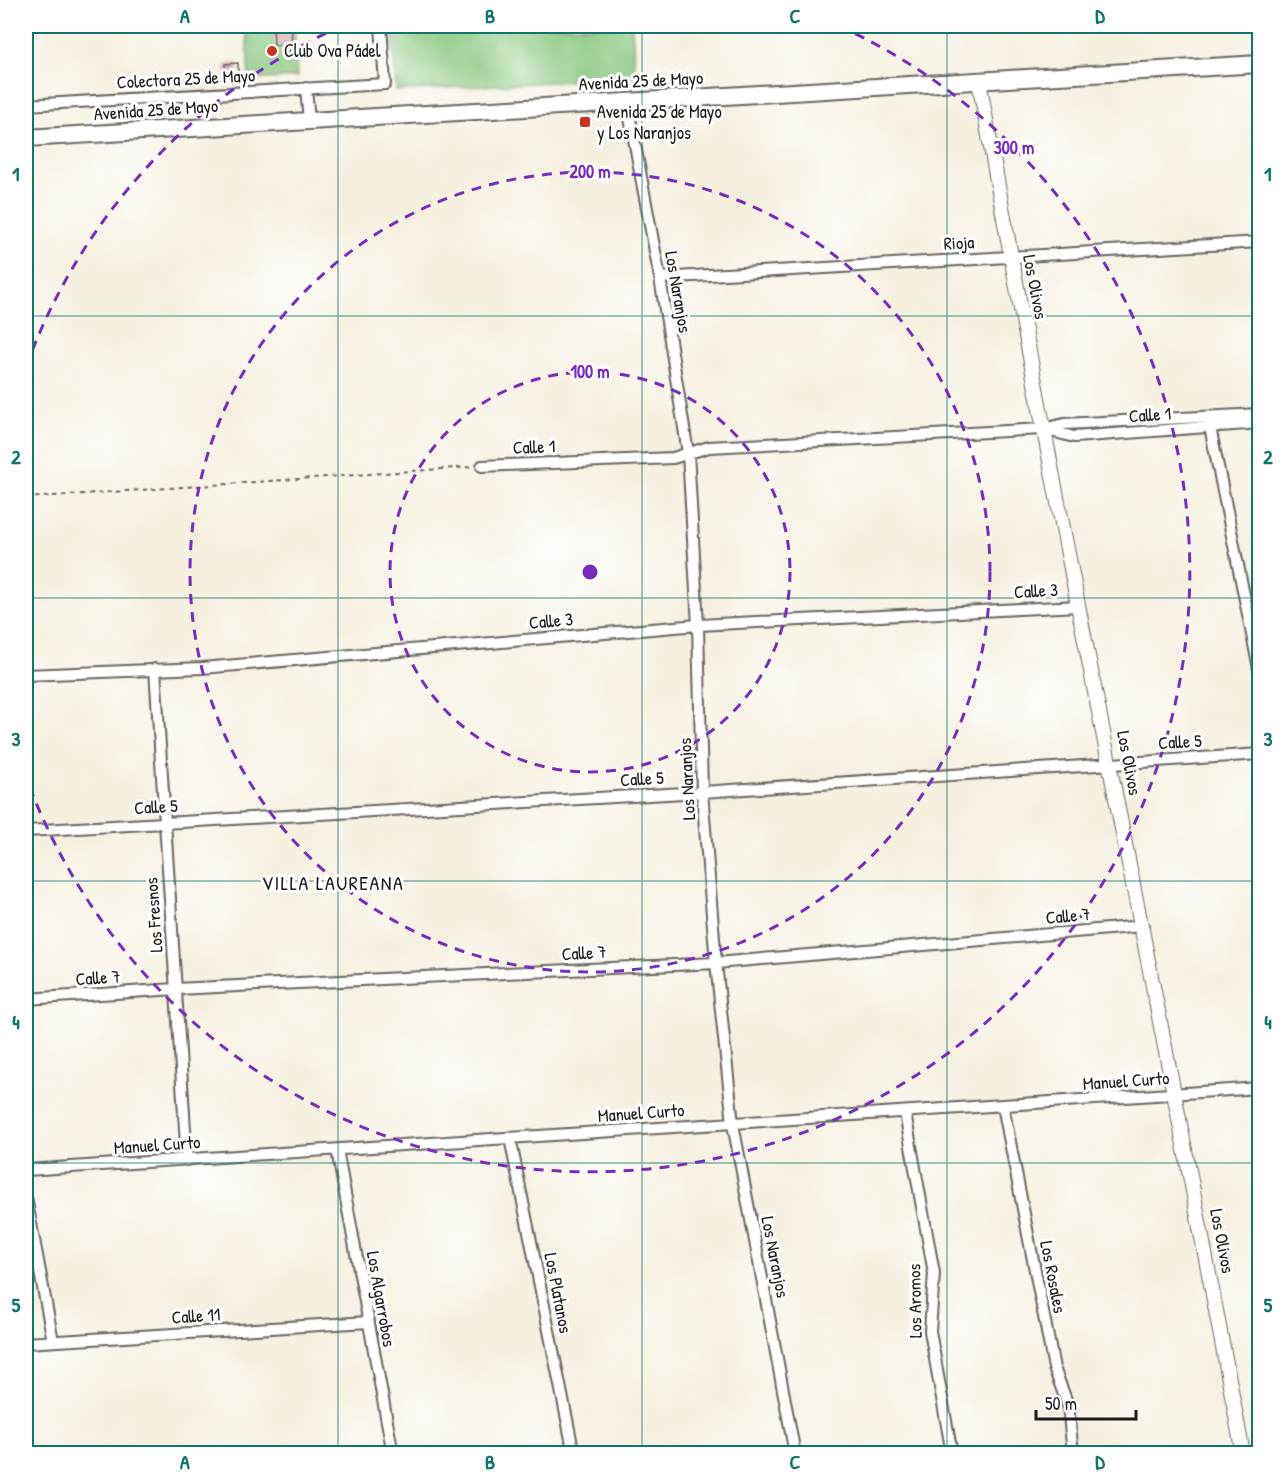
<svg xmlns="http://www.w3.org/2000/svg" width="1285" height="1479" viewBox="0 0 1285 1479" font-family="'Patrick Hand',sans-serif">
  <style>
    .green { fill: #89c87f; stroke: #52724e; stroke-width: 1.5 }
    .building { fill: #dca8b8 }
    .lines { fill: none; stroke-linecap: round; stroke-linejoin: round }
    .minor-casing { stroke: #686661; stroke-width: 14 }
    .tertiary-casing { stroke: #686661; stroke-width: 16 }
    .secondary-casing { stroke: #686661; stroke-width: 20 }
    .path { stroke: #686661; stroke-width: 2; stroke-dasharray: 4.5 4.5; stroke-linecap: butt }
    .minor { stroke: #fff; stroke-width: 10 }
    .tertiary { stroke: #fff; stroke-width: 14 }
    .secondary { stroke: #fff; stroke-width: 16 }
    .grid { fill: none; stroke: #0f766e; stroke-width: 1.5; stroke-opacity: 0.55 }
    .ring { fill: none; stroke: #7b2cbf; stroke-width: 3; stroke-dasharray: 10 8 }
    .poi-dot { fill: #c8321e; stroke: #fff; stroke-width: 2 }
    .labels { text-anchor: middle; stroke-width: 6; stroke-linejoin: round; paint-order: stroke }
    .poi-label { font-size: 18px; fill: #1c1c1c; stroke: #fff; text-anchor: start }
    .street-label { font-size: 18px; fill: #1c1c1c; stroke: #fff }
    .neighbourhood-label { font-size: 20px; letter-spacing: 1.5px; fill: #1c1c1c; stroke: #fff }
    .centre { fill: #7b2cbf; stroke: #fff; stroke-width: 3 }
    .ring-label { font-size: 18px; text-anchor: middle; font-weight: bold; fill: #7b2cbf; stroke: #fff; stroke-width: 6; stroke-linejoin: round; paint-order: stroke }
    .neatline { fill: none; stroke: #0f766e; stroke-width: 2 }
    .grid-label { font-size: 20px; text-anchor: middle; font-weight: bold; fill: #0f766e }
  </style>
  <rect width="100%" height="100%" fill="#fff"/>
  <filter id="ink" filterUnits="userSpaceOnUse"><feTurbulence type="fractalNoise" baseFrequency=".0167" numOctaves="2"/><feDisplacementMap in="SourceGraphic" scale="12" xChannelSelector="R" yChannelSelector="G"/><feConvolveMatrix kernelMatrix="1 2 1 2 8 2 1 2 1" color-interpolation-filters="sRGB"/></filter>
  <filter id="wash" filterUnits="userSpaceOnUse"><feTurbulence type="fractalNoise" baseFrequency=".008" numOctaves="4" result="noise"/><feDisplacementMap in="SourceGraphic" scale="24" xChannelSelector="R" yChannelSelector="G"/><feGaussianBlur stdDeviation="1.35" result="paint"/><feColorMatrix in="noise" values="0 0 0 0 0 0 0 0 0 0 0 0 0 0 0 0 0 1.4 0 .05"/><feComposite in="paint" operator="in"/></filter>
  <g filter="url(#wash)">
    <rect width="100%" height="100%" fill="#f6f0e0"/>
    <!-- green -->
    <path class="green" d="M 246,26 L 294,26 L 297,77 L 249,80 Z
      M 392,26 L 632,26 L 635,77 L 396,91 Z"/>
    <g id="blocks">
      <!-- building -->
      <path class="building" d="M 273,26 L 291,26 L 292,45 L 274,45 Z
        M 238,63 L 238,75 L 226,76 L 225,64 Z"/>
    </g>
  </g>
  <g filter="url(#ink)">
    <use href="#blocks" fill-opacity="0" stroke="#686661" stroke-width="1.5"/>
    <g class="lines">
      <defs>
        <path id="minor" d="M 306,88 L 309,121
          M 627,102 L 660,278 L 688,453 L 698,625 L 702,792 L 716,963 L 733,1124 L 795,1454
          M 26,105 L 385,84 L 381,26
          M 660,278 L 1260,242
          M 1208,417 L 1260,674
          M 1047,430 L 1074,437 L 1260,423
          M 482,466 L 673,458 L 709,447 L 1043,429 L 1064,424 L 1260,414
          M 155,669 L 187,1160
          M 26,675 L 202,668 L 698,625 L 1079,606
          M 26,831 L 702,792 L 1260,754
          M 26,999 L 176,989 L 716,963 L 1143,926
          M 1003,1106 L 1054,1368 L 1068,1405 L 1073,1454
          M 905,1113 L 934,1273 L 930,1331 L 952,1454
          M 510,1138 L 574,1454
          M 337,1150 L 393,1454
          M 26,1170 L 1260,1088
          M 26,1197 L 53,1341
          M 26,1343 L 368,1322"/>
        <path id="tertiary" d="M 979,81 C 1061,539 1158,995 1243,1454"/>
        <path id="secondary" d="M 26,138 L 1260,64"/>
      </defs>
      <!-- minor casing -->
      <use href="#minor" class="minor-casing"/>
      <!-- tertiary casing -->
      <use href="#tertiary" class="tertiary-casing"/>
      <!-- secondary casing -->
      <use href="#secondary" class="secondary-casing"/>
      <!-- path -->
      <path class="path" d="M 26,498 L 470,467"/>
      <!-- minor -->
      <use href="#minor" class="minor"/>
      <!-- tertiary -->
      <use href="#tertiary" class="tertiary"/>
      <!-- secondary -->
      <use href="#secondary" class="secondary"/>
    </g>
  </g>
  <!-- grid -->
  <path class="grid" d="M 338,26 L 338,1454M 642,26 L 642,1454M 947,26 L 947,1454M 26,316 L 1260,316M 26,598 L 1260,598M 26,881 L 1260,881M 26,1163 L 1260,1163"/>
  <!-- distance rings -->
  <g class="ring">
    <circle cx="590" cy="572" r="200"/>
    <circle cx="590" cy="572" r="400"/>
    <path d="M26 367A600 600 0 0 1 341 26M839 26A600 600 0 1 1 26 777"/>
  </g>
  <!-- markers -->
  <g class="poi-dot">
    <circle cx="272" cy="51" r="6"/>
    <rect x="579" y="116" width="12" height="12" rx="3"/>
  </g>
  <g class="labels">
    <!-- poi labels -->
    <g class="poi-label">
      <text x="284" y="57">Club Ova Pádel</text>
      <text x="597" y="118">Avenida 25 de Mayo<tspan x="597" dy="21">y Los Naranjos</tspan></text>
    </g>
    <!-- street labels -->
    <g class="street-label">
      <text transform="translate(186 79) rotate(-3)" y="6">Colectora 25 de Mayo</text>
      <text transform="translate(641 81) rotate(-3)" y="6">Avenida 25 de Mayo</text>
      <text transform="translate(156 110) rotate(-4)" y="6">Avenida 25 de Mayo</text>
      <text transform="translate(959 243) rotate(-3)" y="6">Rioja</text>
      <text transform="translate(1035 287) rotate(79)" y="6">Los Olivos</text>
      <text transform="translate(678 292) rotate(80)" y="6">Los Naranjos</text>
      <text transform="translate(1150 415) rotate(-4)" y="6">Calle 1</text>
      <text transform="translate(534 447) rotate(-2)" y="6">Calle 1</text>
      <text transform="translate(1036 591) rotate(-3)" y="6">Calle 3</text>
      <text transform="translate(551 621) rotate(-5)" y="6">Calle 3</text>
      <text transform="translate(1180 742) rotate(-3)" y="6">Calle 5</text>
      <text transform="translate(1129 763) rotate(79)" y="6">Los Olivos</text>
      <text transform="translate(642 779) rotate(-3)" y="6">Calle 5</text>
      <text transform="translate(687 779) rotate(-93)" y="6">Los Naranjos</text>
      <text transform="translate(156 807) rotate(-3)" y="6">Calle 5</text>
      <text transform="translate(154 915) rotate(-94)" y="6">Los Fresnos</text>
      <text transform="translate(1068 916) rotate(-5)" y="6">Calle 7</text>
      <text transform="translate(584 953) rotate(-3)" y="6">Calle 7</text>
      <text transform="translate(98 978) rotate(-4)" y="6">Calle 7</text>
      <text transform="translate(1126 1081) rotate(-4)" y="6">Manuel Curto</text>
      <text transform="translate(641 1113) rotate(-4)" y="6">Manuel Curto</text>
      <text transform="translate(157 1145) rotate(-4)" y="6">Manuel Curto</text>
      <text transform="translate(1222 1241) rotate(79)" y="6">Los Olivos</text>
      <text transform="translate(775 1257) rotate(79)" y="6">Los Naranjos</text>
      <text transform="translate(1053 1277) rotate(79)" y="6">Los Rosales</text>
      <text transform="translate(558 1293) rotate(79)" y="6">Los Platanos</text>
      <text transform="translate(381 1299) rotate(80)" y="6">Los Algarrobos</text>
      <text transform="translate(915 1301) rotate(-91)" y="6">Los Aromos</text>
      <text transform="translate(196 1316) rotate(-4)" y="6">Calle 11</text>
    </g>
    <!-- neighbourhood labels -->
    <g class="neighbourhood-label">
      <text x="333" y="890">VILLA LAUREANA</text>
    </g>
  </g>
  <circle cx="590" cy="572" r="9" class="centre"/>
  <g class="ring-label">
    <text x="1014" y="154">300 m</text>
    <text x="590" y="178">200 m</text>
    <text x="590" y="378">100 m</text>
  </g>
  <!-- margin -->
  <rect width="1285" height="1479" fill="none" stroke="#fff" stroke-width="66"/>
  <!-- scale -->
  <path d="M1036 1410v9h100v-9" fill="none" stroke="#1c1c1c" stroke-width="3"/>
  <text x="1045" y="1410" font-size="18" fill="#1c1c1c" stroke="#ffffff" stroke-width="4.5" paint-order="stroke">50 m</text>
  <rect x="33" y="33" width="1219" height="1413" class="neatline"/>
  <g class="grid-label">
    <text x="185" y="23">A</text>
    <text x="490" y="23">B</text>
    <text x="795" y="23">C</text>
    <text x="1100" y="23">D</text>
    <text x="16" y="181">1</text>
    <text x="1268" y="181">1</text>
    <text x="16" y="464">2</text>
    <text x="1268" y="464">2</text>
    <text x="16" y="746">3</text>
    <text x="1268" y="746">3</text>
    <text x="16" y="1029">4</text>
    <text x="1268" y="1029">4</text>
    <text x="16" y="1312">5</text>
    <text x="1268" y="1312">5</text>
    <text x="185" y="1469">A</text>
    <text x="490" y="1469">B</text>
    <text x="795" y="1469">C</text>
    <text x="1100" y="1469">D</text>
  </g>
</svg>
